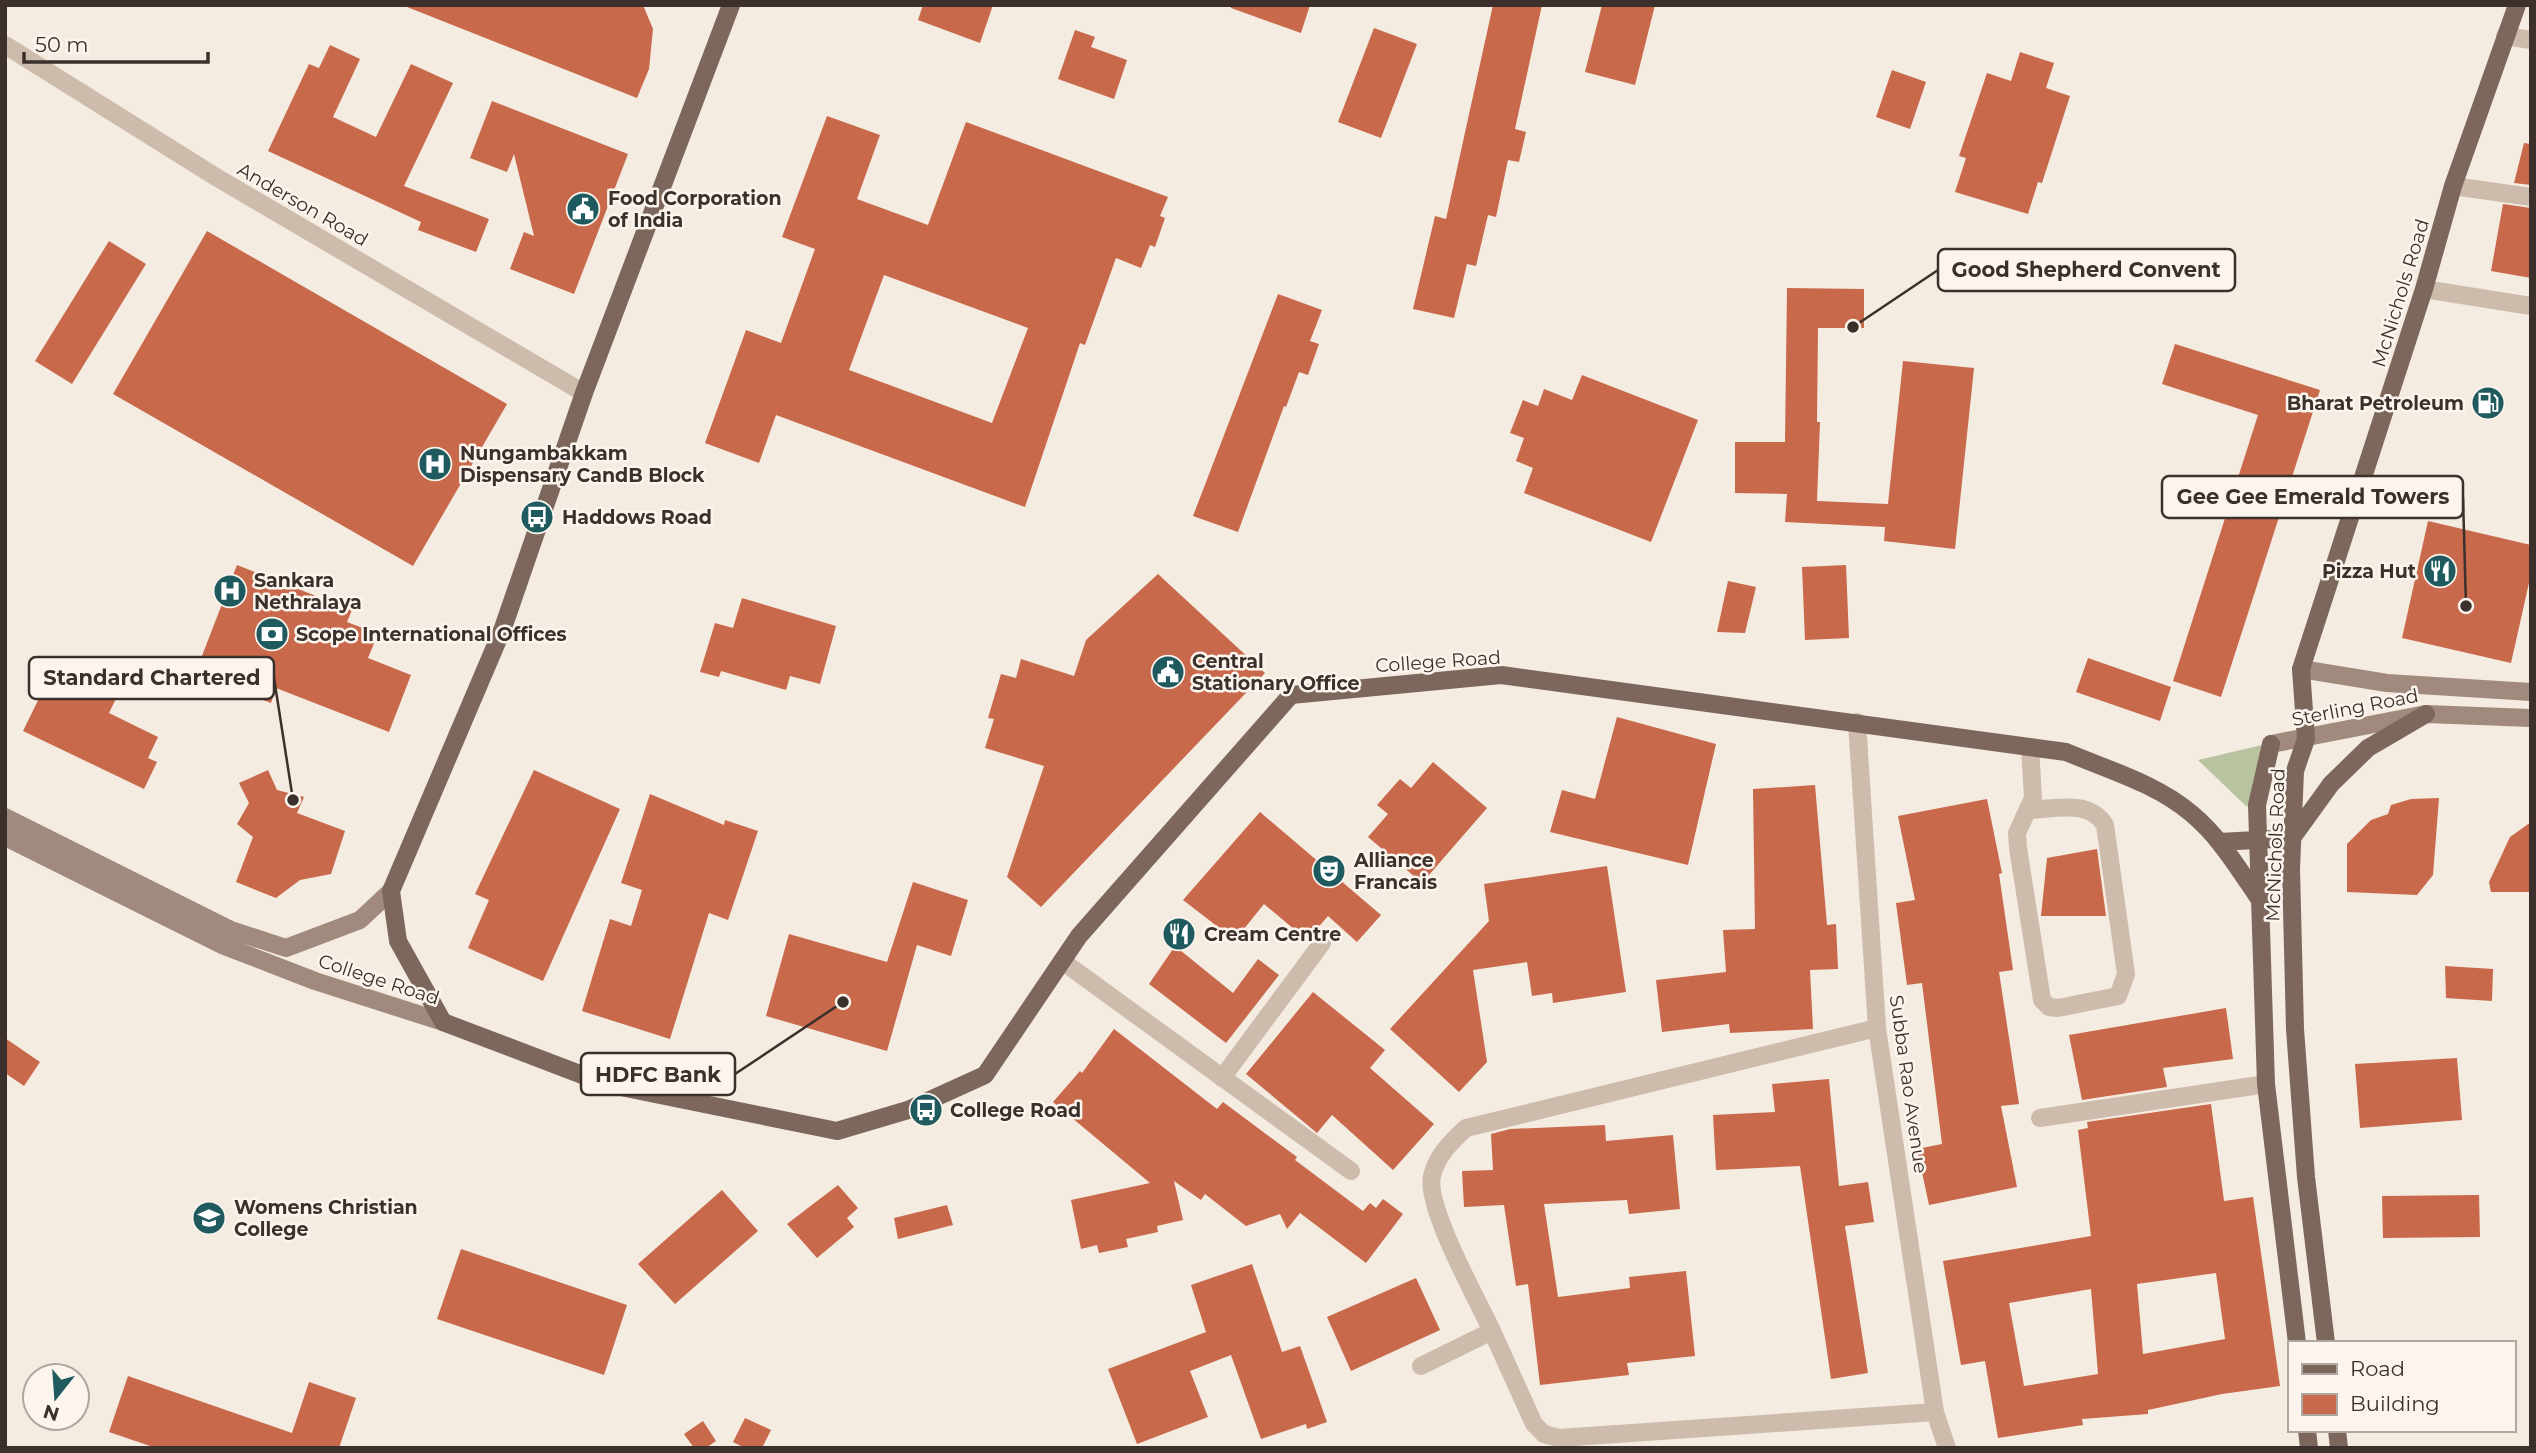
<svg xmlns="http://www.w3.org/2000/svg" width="2536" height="1453" viewBox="0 0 2536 1453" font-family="Montserrat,sans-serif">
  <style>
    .green { fill: #b8c4a0 }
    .building { fill: #c8694b; fill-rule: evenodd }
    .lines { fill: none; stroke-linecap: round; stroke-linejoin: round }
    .street { stroke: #cdbbac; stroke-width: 18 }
    .secondary { stroke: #a18a7d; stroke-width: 18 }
    .primary { stroke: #7d675c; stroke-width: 18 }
    .labels { text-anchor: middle; stroke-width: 5; stroke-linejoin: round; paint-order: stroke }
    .poi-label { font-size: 19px; font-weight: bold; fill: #3b302b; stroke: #fbf5ee; text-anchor: start }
    .street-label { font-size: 19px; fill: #3b302b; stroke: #fbf5ee }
    .leader { fill: none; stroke: #3b302b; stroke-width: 2.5 }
    .callout-dot { fill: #3b302b; stroke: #fbf5ee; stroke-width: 2.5 }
    .callout { fill: #fbf5ee; stroke: #3b302b; stroke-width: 2.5 }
    .callout-label { font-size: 21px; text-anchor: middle; font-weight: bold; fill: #3b302b }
  </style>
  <rect width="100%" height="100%" fill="#f4ebe1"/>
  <!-- green -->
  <path class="green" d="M 2275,742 L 2247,807 L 2198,760 Z"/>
  <!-- building -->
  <path class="building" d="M 402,5 L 643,5 L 653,29 L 649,69 L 637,98 Z
    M 923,5 L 993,5 L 980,43 L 918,20 Z
    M 1231,5 L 1310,5 L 1301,33 L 1231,8 Z
    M 1493,5 L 1542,5 L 1515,129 L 1526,132 L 1519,162 L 1508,160 L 1496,217 L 1488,215 L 1476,266 L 1467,264 L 1454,318 L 1413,309 L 1435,216 L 1446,219 Z
    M 1602,5 L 1655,5 L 1635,85 L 1585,72 Z
    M 1374,28 L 1417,44 L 1381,138 L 1338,122 Z
    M 1075,30 L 1095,37 L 1091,47 L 1127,60 L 1114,99 L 1058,79 Z
    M 330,45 L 360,59 L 333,117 L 376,137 L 411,64 L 453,83 L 404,186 L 489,219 L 476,252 L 418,230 L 421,222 L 268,151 L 309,64 L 319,68 Z
    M 2020,52 L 2054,63 L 2046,88 L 2070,96 L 2042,183 L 2038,182 L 2028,214 L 1955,192 L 1966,158 L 1959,156 L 1987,73 L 2011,81 Z
    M 1892,70 L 1926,82 L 1910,129 L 1876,117 Z
    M 492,101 L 628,154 L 574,294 L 510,269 L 524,232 L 534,236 L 514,154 L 507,172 L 470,158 Z
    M 827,116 L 880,135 L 857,199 L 928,225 L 966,122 L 1168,197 L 1160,216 L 1165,218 L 1155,247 L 1150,245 L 1141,268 L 1116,258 L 1085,345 L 1080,343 L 1025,507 L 776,415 L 759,463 L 705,443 L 746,330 L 781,343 L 815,249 L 782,237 ZM 884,275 L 1028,328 L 992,423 L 849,370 Z
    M 2524,143 L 2531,144 L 2531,185 L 2514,183 Z
    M 2503,204 L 2531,208 L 2531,278 L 2491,271 Z
    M 207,231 L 507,404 L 413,566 L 113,394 Z
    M 109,241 L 146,264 L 72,384 L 35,361 Z
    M 1787,288 L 1864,289 L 1864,328 L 1818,328 L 1817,422 L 1820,422 L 1817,501 L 1888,504 L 1903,361 L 1974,368 L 1955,549 L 1884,541 L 1885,527 L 1785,522 L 1787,494 L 1735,493 L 1735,442 L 1785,442 Z
    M 1278,294 L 1322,310 L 1310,341 L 1319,344 L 1308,375 L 1299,372 L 1286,407 L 1284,406 L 1238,532 L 1193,516 Z
    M 2175,344 L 2320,390 L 2221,697 L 2173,681 L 2258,415 L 2162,384 Z
    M 1582,375 L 1698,420 L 1651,542 L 1524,493 L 1533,468 L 1516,461 L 1524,438 L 1510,433 L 1523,400 L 1538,406 L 1544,389 L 1572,400 Z
    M 2428,521 L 2531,545 L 2531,574 L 2511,663 L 2402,638 Z
    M 237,565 L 352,610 L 347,622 L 378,634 L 368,658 L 411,675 L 389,732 L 276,688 L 271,703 L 195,674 Z
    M 1846,565 L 1849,638 L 1805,640 L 1802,567 Z
    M 1158,574 L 1265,673 L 1041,907 L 1007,877 L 1044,766 L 985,748 L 994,719 L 988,718 L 1001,674 L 1016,678 L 1021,659 L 1074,676 L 1086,640 Z
    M 1728,581 L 1756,587 L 1745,633 L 1717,632 Z
    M 742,598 L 836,626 L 820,684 L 790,676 L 786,690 L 721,671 L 719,677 L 700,672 L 715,623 L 733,628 Z
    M 2088,658 L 2171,687 L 2160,721 L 2076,692 Z
    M 105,665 L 127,676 L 109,713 L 158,737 L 148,758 L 157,762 L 144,789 L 23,731 L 47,682 L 77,696 L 89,672 L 99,677 Z
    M 1617,717 L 1716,744 L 1688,865 L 1550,832 L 1562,790 L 1595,799 Z
    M 1433,762 L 1487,808 L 1422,883 L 1368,837 L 1388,814 L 1377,805 L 1400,779 L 1411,788 Z
    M 268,770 L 277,790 L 304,797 L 297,813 L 345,831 L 331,874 L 300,880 L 276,898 L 236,882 L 253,837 L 237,824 L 249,803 L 239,783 Z
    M 534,770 L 620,809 L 543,981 L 468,948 L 489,900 L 475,894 Z
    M 1815,785 L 1827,925 L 1836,924 L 1838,969 L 1810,970 L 1813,1029 L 1730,1033 L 1729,1024 L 1662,1032 L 1656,980 L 1726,972 L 1723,930 L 1755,929 L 1753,789 Z
    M 650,794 L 724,825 L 725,820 L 758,831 L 728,920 L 709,913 L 670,1039 L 582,1011 L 610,919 L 631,926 L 642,890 L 621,883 Z
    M 2439,798 L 2433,875 L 2417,895 L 2347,892 L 2347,844 L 2371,820 L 2388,814 L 2391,805 L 2411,799 Z
    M 1987,799 L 2002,873 L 1999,874 L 2013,970 L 1999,972 L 2019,1104 L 2001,1106 L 2017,1187 L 1929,1205 L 1917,1149 L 1942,1144 L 1922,983 L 1907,985 L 1896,903 L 1915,900 L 1898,816 Z
    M 1260,812 L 1381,915 L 1357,942 L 1328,916 L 1307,940 L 1264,904 L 1235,940 L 1183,900 Z
    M 2531,822 L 2531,892 L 2491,892 L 2489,882 L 2510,837 Z
    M 2097,849 L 2106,916 L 2041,916 L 2047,858 Z
    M 1607,866 L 1626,992 L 1553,1003 L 1552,993 L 1532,996 L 1527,962 L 1473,970 L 1487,1062 L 1459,1092 L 1390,1029 L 1489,921 L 1484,884 Z
    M 913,882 L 968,900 L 951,956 L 917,945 L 887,1051 L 766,1016 L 789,934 L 887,962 Z
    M 1175,946 L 1233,993 L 1258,959 L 1279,975 L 1226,1043 L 1149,984 Z
    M 2445,966 L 2493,969 L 2492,1001 L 2446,998 Z
    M 1313,992 L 1385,1050 L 1370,1068 L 1434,1124 L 1393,1170 L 1332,1115 L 1317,1133 L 1246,1074 Z
    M 2226,1008 L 2233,1059 L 2163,1068 L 2167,1087 L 2082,1100 L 2069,1035 Z
    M 1114,1029 L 1217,1109 L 1223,1102 L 1297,1157 L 1295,1160 L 1363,1211 L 1370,1203 L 1376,1208 L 1383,1199 L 1403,1214 L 1366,1263 L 1300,1213 L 1287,1229 L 1280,1214 L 1246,1226 L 1205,1194 L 1201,1200 L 1174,1181 L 1183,1220 L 1157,1226 L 1158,1232 L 1126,1239 L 1128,1247 L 1099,1253 L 1097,1245 L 1081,1249 L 1071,1200 L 1150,1183 L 1053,1102 L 1080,1071 L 1082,1073 Z
    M 5,1038 L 40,1062 L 24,1086 L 5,1073 Z
    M 2457,1058 L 2462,1120 L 2360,1128 L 2355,1064 Z
    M 1829,1079 L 1839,1186 L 1868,1182 L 1874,1222 L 1845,1226 L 1868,1373 L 1831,1379 L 1800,1166 L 1716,1170 L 1713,1115 L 1775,1112 L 1772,1084 Z
    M 2211,1104 L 2224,1201 L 2253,1197 L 2280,1386 L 2222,1394 L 2148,1410 L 2148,1414 L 2082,1419 L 2083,1425 L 1998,1438 L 1985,1361 L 1961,1365 L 1943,1261 L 2091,1236 L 2078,1130 L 2088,1128 L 2087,1122 ZM 2216,1273 L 2225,1339 L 2143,1354 L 2137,1284 ZM 2091,1289 L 2098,1374 L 2024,1386 L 2009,1303 Z
    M 1605,1125 L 1606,1141 L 1673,1135 L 1680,1209 L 1629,1214 L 1627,1200 L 1544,1204 L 1558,1297 L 1630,1288 L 1629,1277 L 1686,1271 L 1695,1356 L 1627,1363 L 1629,1375 L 1540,1385 L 1528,1284 L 1516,1286 L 1504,1205 L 1464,1207 L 1462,1171 L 1493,1170 L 1491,1134 L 1510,1129 Z
    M 838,1185 L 858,1208 L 847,1218 L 854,1227 L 817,1258 L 787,1224 Z
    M 722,1190 L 758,1231 L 675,1304 L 638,1264 Z
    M 2479,1195 L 2480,1237 L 2383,1238 L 2382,1196 Z
    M 947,1205 L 953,1225 L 898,1239 L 894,1218 Z
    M 461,1249 L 627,1305 L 604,1375 L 437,1319 Z
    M 1252,1264 L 1282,1352 L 1300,1346 L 1327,1422 L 1307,1429 L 1306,1424 L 1261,1439 L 1231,1355 L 1190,1371 L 1208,1417 L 1137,1444 L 1108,1369 L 1206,1332 L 1191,1285 Z
    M 1416,1278 L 1440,1330 L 1351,1371 L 1327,1317 Z
    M 128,1376 L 292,1433 L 309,1382 L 356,1398 L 339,1448 L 156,1448 L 109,1432 Z
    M 745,1418 L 771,1430 L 762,1448 L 745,1448 L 733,1442 Z
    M 703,1421 L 716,1441 L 706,1448 L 694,1448 L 684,1434 Z"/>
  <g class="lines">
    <!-- street -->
    <path class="street" d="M 2505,36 L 2531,40
      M 5,45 L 216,177 L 584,393
      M 2453,186 L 2531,197
      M 2424,289 L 2531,306
      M 1857,722 L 1877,1028 L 1935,1412 L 1947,1448
      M 2029,810 C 2055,809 2089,799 2105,825 L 2126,974 L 2118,996 L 2058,1008 L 2049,1007 L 2042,1000 L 2018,848 L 2017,833 L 2033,798 L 2030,747
      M 1062,961 L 1351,1171
      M 1222,1078 L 1322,943
      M 2040,1118 L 2266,1084
      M 1492,1331 L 1534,1424 L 1544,1434 L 1559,1438 L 1935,1412
      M 1421,1366 L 1492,1331 C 1477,1299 1425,1206 1432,1176 C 1437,1155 1451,1142 1466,1128 L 1877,1028"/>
    <!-- secondary -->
    <path class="secondary" d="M 2301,669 L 2387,683 L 2531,692
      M 2271,744 L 2426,714 L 2531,718
      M 5,817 L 231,930 L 286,948 L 360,920 L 391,891
      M 5,837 L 222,945 L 315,981 L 443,1022"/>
    <!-- primary -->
    <path class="primary" d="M 731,5 L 584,393 L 503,628 L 391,891 L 398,941 L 443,1022 L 606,1084 L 837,1131 L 908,1110 L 985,1075 L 1079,936 L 1291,695 L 1501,675 L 2066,752 C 2109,770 2157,784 2192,814 C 2221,838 2241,873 2262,903
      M 2271,744 L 2257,805 L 2266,1084 L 2297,1343
      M 2219,842 L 2292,838 L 2331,784 L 2368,748 L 2426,714
      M 2326,1343 L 2306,1177 L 2295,1029 L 2291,869 L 2295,771 L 2306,739 L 2301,669 L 2424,289 L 2453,186 L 2517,5
      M 2307,1430 L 2309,1448
      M 2337,1430 L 2339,1448"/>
  </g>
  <!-- icons -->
  <defs>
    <symbol id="civic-disc" viewBox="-11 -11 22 22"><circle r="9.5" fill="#1f5a5e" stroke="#fbf5ee"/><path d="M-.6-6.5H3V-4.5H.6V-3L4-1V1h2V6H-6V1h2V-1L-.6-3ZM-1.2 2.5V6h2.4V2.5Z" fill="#fff"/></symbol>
    <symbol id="fuel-disc" viewBox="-11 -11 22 22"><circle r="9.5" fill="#1f5a5e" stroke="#fbf5ee"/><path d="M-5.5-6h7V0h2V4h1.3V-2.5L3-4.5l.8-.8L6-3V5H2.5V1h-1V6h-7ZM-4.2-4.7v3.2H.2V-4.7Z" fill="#fff"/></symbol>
    <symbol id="hospital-disc" viewBox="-11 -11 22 22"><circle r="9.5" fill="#1f5a5e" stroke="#fbf5ee"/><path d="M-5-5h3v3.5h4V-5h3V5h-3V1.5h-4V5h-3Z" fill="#fff"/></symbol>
    <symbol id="bus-disc" viewBox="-11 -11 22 22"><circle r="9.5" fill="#1f5a5e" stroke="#fbf5ee"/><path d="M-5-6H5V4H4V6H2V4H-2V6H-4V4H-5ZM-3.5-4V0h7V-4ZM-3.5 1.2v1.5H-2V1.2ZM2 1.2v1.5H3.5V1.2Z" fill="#fff"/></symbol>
    <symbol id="restaurant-disc" viewBox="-11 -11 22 22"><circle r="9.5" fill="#1f5a5e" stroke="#fbf5ee"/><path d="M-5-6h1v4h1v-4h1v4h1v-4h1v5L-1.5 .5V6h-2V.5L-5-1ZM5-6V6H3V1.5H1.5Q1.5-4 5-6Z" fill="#fff"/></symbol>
    <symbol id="bank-disc" viewBox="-11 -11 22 22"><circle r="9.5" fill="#1f5a5e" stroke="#fbf5ee"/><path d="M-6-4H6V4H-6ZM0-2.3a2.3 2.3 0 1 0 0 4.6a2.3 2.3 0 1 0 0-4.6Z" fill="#fff"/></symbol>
    <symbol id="theatre-disc" viewBox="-11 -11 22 22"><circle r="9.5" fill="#1f5a5e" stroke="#fbf5ee"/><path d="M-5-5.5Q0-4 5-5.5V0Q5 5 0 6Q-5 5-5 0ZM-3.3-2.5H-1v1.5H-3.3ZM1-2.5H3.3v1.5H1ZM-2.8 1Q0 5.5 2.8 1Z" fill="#fff"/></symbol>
    <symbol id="university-disc" viewBox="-11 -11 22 22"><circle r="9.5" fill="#1f5a5e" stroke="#fbf5ee"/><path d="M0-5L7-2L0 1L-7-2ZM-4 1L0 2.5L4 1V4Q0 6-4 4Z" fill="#fff"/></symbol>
  </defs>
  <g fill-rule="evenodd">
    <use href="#civic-disc" x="564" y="190" width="38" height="38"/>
    <use href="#fuel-disc" x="2469" y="384" width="38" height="38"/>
    <use href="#hospital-disc" x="416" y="445" width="38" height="38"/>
    <use href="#bus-disc" x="518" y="498" width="38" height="38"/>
    <use href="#restaurant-disc" x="2421" y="552" width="38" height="38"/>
    <use href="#hospital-disc" x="211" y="572" width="38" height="38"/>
    <use href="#bank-disc" x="253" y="615" width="38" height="38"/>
    <use href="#civic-disc" x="1149" y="653" width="38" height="38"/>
    <use href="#theatre-disc" x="1310" y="852" width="38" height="38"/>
    <use href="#restaurant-disc" x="1160" y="915" width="38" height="38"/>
    <use href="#bus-disc" x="907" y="1091" width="38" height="38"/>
    <use href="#university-disc" x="190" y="1199" width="38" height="38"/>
  </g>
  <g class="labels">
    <!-- poi labels -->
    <g class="poi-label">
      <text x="608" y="205">Food Corporation<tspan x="608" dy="22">of India</tspan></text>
      <text x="2464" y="410" text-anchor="end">Bharat Petroleum</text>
      <text x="460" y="460">Nungambakkam<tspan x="460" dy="22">Dispensary CandB Block</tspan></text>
      <text x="562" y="524">Haddows Road</text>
      <text x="2416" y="578" text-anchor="end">Pizza Hut</text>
      <text x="254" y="587">Sankara<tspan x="254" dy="22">Nethralaya</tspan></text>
      <text x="296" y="641">Scope International Offices</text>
      <text x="1192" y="668">Central<tspan x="1192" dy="22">Stationary Office</tspan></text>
      <text x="1354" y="867">Alliance<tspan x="1354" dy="22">Francais</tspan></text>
      <text x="1204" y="941">Cream Centre</text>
      <text x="950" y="1117">College Road</text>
      <text x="234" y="1214">Womens Christian<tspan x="234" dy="22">College</tspan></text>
    </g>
    <!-- street labels -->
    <g class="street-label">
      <text transform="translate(303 204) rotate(30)" y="7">Anderson Road</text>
      <text transform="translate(2400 293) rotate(-73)" y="7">McNichols Road</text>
      <text transform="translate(1438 661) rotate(-4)" y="7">College Road</text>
      <text transform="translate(2355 707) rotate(-11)" y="7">Sterling Road</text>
      <text transform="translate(2275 845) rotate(-88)" y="7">McNichols Road</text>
      <text transform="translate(379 979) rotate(18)" y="7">College Road</text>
      <text transform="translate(1909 1084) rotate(82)" y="7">Subba Rao Avenue</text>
    </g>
  </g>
  <!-- callouts -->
  <path class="leader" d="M1853 327L1938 270M2466 606L2463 497M293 800L274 678M843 1002L735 1074"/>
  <g class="callout-dot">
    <circle cx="1853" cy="327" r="7"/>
    <circle cx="2466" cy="606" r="7"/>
    <circle cx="293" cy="800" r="7"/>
    <circle cx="843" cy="1002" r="7"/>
  </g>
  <g class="callout">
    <rect x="1938" y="249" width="297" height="42" rx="7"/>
    <rect x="2162" y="476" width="301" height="42" rx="7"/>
    <rect x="29" y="657" width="245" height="42" rx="7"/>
    <rect x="581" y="1053" width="154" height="42" rx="7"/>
  </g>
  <g class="callout-label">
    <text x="2086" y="277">Good Shepherd Convent</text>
    <text x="2313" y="504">Gee Gee Emerald Towers</text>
    <text x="152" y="685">Standard Chartered</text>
    <text x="658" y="1082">HDFC Bank</text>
  </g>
  <!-- border -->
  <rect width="2536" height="1453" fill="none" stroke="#3b302b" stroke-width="14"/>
  <!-- legend -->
  <rect x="2288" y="1341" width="228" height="91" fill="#fbf5ee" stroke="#aea6a0" stroke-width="2"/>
  <rect x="2302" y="1364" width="35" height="10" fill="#7d675c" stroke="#aea6a0" stroke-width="2"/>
  <text x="2350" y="1376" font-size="21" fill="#3b302b">Road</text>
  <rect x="2302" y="1394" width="35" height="21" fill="#c8694b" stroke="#aea6a0" stroke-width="2"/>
  <text x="2350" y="1411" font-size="21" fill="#3b302b">Building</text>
  <!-- north arrow -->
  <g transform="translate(56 1397) rotate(197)"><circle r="33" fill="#fbf5ee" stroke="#aea6a0" stroke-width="2"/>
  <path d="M0-5L12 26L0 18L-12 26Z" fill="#1f5a5e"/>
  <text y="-10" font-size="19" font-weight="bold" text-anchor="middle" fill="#3b302b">N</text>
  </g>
  <!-- scale -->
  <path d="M24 52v10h184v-10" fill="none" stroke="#3b302b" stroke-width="3.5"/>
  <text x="35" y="52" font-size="21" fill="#3b302b" stroke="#fbf5ee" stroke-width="5" paint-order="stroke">50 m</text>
</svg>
